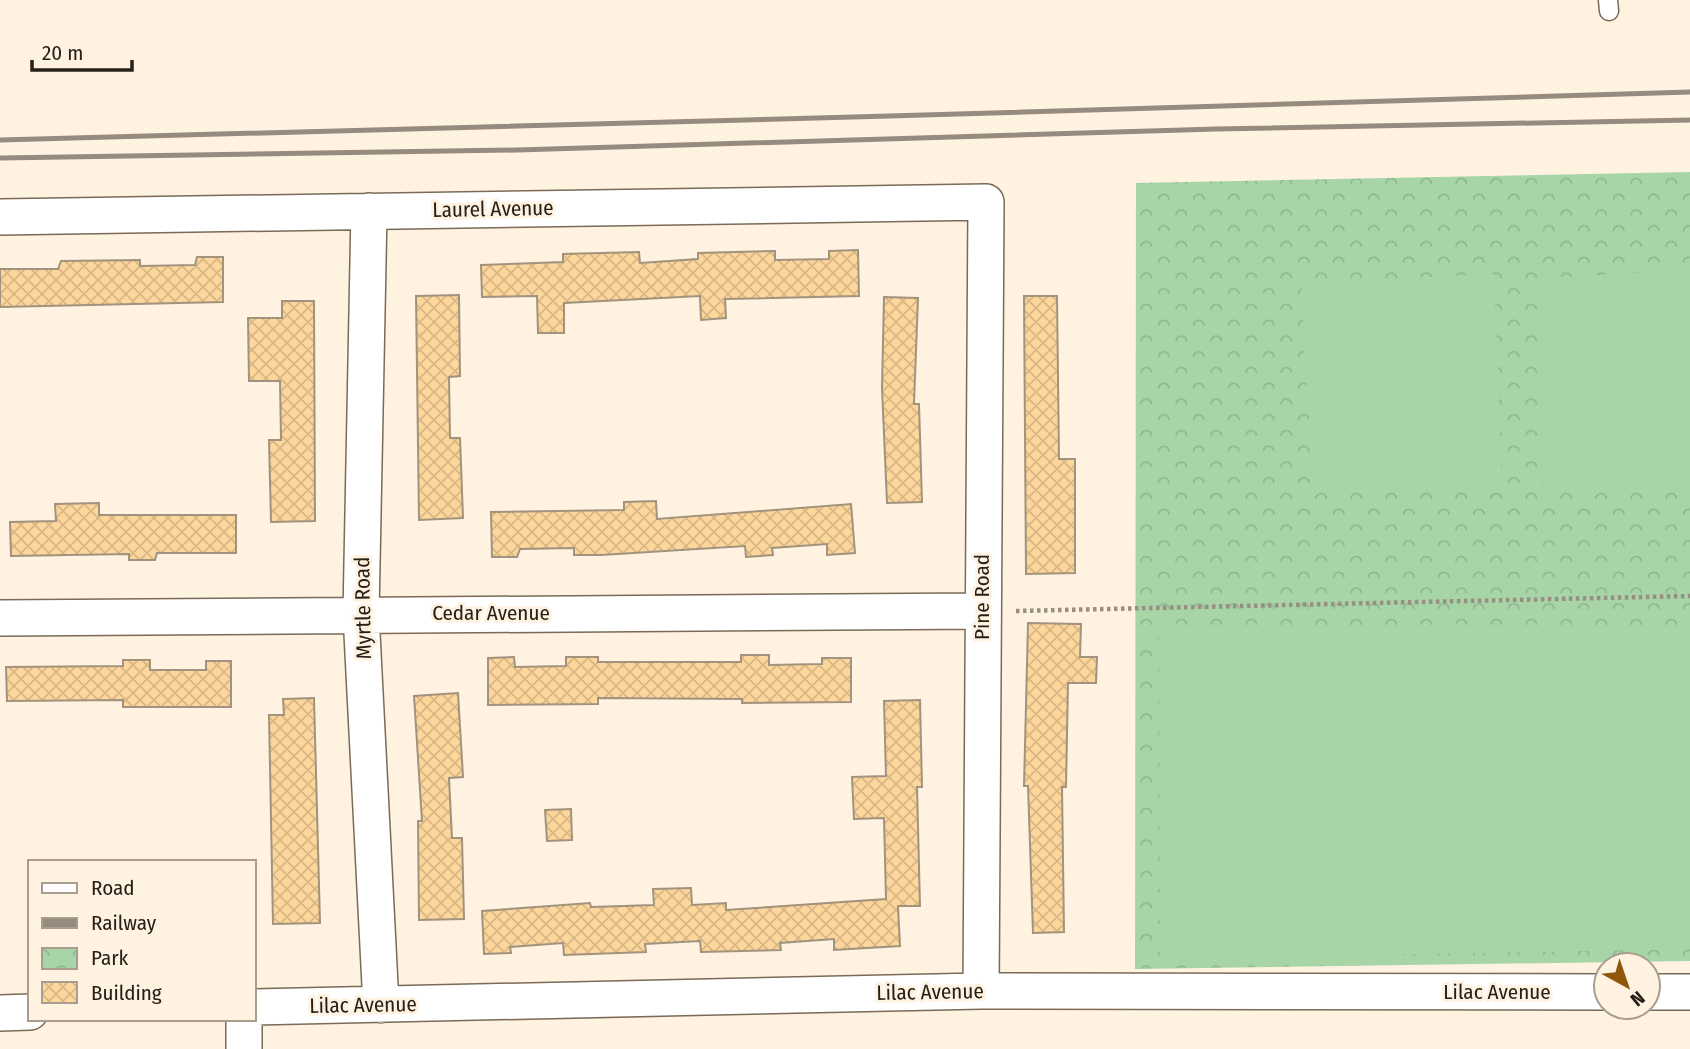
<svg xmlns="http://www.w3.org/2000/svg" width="1690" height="1049" viewBox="0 0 1690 1049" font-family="'Fira Sans Condensed',sans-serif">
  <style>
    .park { fill: url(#park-crowns) }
    .pitch { fill: #a7d5a8 }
    .building { fill: url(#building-cross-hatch); stroke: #a1937d; stroke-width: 2 }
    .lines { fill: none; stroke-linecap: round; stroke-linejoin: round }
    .lane-casing { stroke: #796b57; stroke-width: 21 }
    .street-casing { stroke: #796b57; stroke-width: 38 }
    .path { stroke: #988f81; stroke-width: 4.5; stroke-dasharray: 3.5 3.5; stroke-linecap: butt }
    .lane { stroke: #fff; stroke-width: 18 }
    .street { stroke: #fff; stroke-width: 35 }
    .rail { stroke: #958b7e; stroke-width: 5 }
    .labels { text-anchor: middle; stroke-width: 6; stroke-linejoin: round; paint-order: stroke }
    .street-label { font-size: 21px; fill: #262018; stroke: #fff2e0 }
  </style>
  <defs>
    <pattern id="park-crowns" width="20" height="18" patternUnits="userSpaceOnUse" patternTransform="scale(1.75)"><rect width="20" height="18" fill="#a7d5a8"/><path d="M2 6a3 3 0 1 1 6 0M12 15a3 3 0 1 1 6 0" fill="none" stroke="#90b790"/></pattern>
    <pattern id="building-cross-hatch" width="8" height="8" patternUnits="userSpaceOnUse" patternTransform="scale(1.75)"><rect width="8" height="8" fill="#fdd69b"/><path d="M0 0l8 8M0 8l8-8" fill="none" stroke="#d9b785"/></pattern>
  </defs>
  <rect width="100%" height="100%" fill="#fff2e0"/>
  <!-- park -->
  <path class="park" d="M 1690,172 L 1690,961 L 1135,969 L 1136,183 Z"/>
  <!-- pitch -->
  <path class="pitch" d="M 1690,270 L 1690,486 L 1538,482 L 1542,278 Z
    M 1494,274 L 1502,482 L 1313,490 L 1301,283 Z
    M 1159,630 L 1690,633 L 1690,949 L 1160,959 Z"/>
  <!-- building -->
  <path class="building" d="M 858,250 L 859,296 L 725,299 L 726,318 L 701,320 L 700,296 L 564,303 L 564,333 L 538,333 L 537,296 L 482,297 L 481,265 L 563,262 L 563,254 L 639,252 L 640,263 L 698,259 L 698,253 L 775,251 L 775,260 L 829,259 L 829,251 Z
    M 197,257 L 223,257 L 223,302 L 0,307 L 0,269 L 58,269 L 61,261 L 140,260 L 140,266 L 195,265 Z
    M 459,295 L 460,376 L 449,377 L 450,438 L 460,438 L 463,518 L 419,520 L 416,296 Z
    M 1024,296 L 1057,296 L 1059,459 L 1075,459 L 1075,573 L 1026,574 Z
    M 884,297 L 918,298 L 914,404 L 919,404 L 922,502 L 887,503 L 882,388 Z
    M 282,301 L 314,301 L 315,521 L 271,522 L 269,440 L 281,440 L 280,381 L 249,381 L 248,318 L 282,318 Z
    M 656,501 L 657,519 L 851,504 L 855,553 L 827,555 L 827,544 L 772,548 L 773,555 L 746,557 L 745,546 L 601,555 L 574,555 L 574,548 L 520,549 L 517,557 L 492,557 L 491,512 L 624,510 L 624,502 Z
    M 99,503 L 99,515 L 236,515 L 236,553 L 157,553 L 155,560 L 129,560 L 129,554 L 11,556 L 10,522 L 56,521 L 55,504 Z
    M 1028,623 L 1081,624 L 1080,657 L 1097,657 L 1096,683 L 1068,683 L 1066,787 L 1062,787 L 1064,932 L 1033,933 L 1028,786 L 1024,786 Z
    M 741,655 L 769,655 L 769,665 L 822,664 L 822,658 L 851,658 L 851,702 L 742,703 L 742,699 L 598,698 L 598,704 L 488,705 L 488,658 L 514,657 L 515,667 L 566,666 L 566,657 L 598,657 L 598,662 L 741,662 Z
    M 123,660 L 150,660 L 150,670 L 206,670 L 206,661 L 231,661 L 231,707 L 123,707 L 123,700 L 7,701 L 6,667 L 123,666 Z
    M 458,693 L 463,777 L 449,778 L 452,838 L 462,838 L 464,919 L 419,920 L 418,821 L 422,821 L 414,696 Z
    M 314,698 L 320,923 L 273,924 L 269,715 L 284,715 L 283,699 Z
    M 920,700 L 922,787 L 917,787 L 920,906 L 898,906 L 900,946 L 834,950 L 834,939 L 780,943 L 781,950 L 701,952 L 700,941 L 645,944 L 646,952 L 564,955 L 563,943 L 510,947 L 511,953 L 484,954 L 482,911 L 590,903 L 591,907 L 654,905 L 653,889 L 691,888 L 692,905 L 726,903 L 726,910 L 886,899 L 884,818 L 854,819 L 852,777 L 886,776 L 884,701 Z
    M 571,809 L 572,840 L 547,841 L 545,810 Z"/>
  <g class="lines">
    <defs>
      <path id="lane" d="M 1608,0 L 1609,11"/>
      <path id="street" d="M 369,211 L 361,614 L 381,1005
        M 0,217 L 986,202 L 981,991
        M 0,618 L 982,611
        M 1648,992 L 1690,992
        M 254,1007 L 981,991 L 1606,992
        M 0,1013 L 30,1012
        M 244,1019 L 244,1049"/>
    </defs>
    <!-- lane casing -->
    <use href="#lane" class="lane-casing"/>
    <!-- street casing -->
    <use href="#street" class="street-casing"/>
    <!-- path -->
    <path class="path" d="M 1016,611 L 1690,596"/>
    <!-- lane -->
    <use href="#lane" class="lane"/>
    <!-- street -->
    <use href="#street" class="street"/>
    <!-- rail -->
    <path class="rail" d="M 0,140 C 563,122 1127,113 1690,92
      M 0,158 L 517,150 L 1216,129 L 1690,120"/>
  </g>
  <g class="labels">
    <!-- street labels -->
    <g class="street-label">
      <text transform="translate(493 209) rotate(-1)" y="7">Laurel Avenue</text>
      <text transform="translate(982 597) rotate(-90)" y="7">Pine Road</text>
      <text transform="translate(363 608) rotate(-91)" y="7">Myrtle Road</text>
      <text x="491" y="620">Cedar Avenue</text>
      <text transform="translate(930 992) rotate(-1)" y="7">Lilac Avenue</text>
      <text x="1497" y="999">Lilac Avenue</text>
      <text transform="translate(363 1005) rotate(-1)" y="7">Lilac Avenue</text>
    </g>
  </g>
  <!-- legend -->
  <rect x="28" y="860" width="228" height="161" fill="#fff2e0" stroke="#a89e90" stroke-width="2"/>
  <rect x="42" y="883" width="35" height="10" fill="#ffffff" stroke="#a89e90" stroke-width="2"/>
  <text x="91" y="895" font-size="21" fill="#262018">Road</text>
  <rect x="42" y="918" width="35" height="10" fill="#958b7e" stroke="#a89e90" stroke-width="2"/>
  <text x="91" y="930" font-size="21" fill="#262018">Railway</text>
  <rect x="42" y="948" width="35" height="21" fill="url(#park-crowns)" stroke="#a89e90" stroke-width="2"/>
  <text x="91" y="965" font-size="21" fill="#262018">Park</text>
  <rect x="42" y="982" width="35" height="21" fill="url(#building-cross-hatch)" stroke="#a89e90" stroke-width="2"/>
  <text x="91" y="1000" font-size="21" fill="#262018">Building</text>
  <!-- north arrow -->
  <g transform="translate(1627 986) rotate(140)"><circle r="33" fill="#fff2e0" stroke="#a89e90" stroke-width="2"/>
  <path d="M0-5L12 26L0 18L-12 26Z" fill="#8f580d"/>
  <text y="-10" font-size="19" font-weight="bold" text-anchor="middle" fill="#262018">N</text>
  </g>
  <!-- scale -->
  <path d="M32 60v10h100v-10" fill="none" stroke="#262018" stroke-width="3.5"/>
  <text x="42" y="60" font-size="21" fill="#262018" stroke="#fff2e0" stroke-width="5" paint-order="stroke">20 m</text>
</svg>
